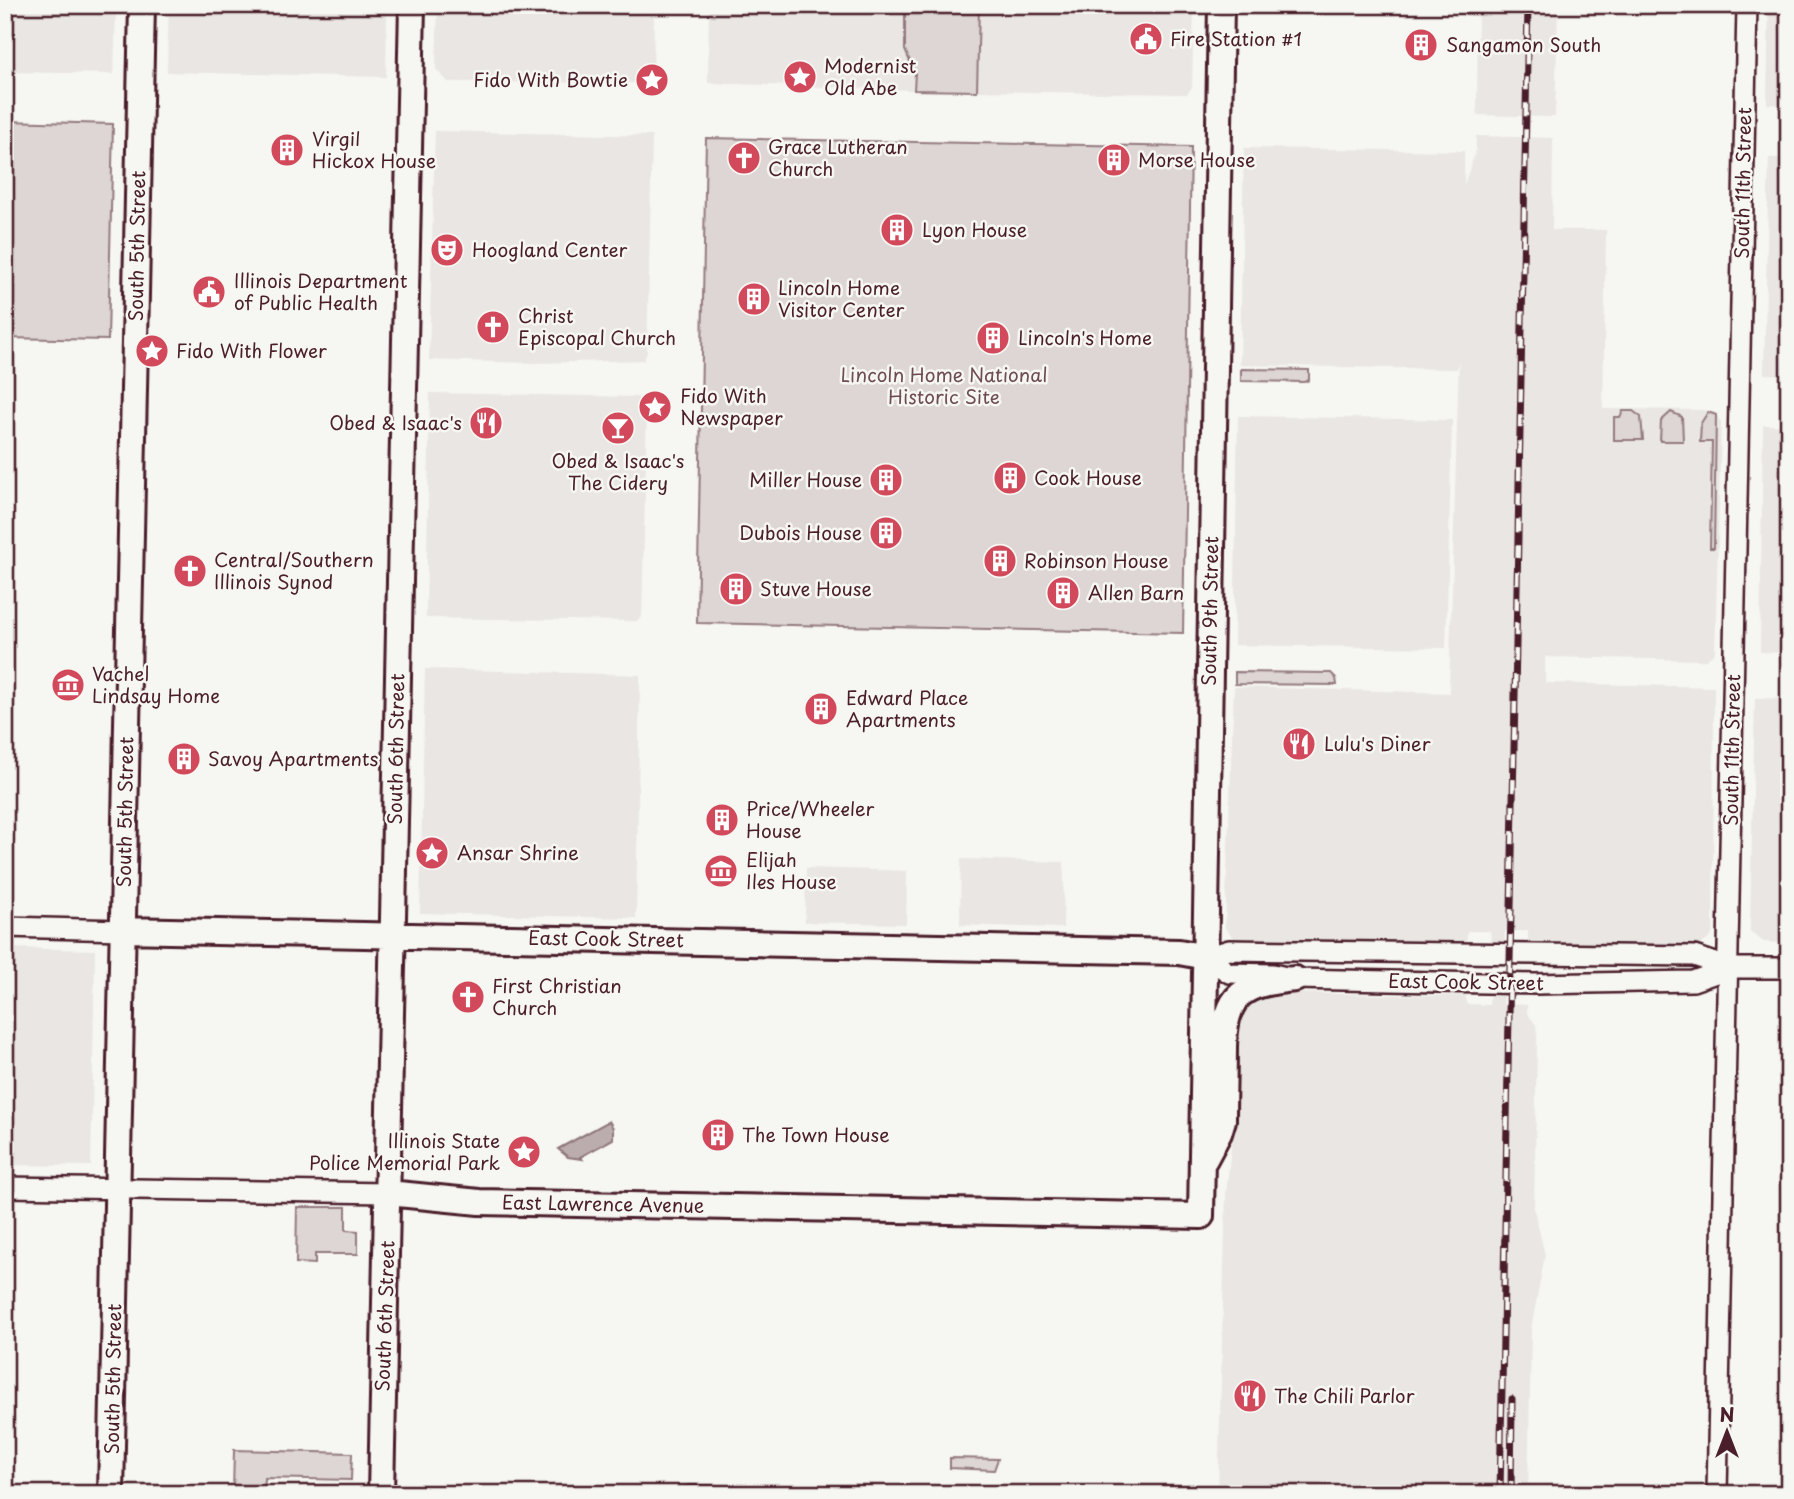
<svg xmlns="http://www.w3.org/2000/svg" width="1794" height="1499" viewBox="0 0 1794 1499" font-family="'Playpen Sans',sans-serif">
  <style>
    .built { fill: #e9e6e3 }
    .green { fill: #ddd6d5; stroke: #947a80; stroke-width: 2 }
    .water { fill: #bbadae; stroke: #8e747a; stroke-width: 2 }
    .lines { fill: none; stroke-linecap: round; stroke-linejoin: round }
    .minor-casing { stroke: #4a1f2b; stroke-width: 24 }
    .major-casing { stroke: #4a1f2b; stroke-width: 30 }
    .minor { stroke: #f6f6f2; stroke-width: 19 }
    .major { stroke: #f6f6f2; stroke-width: 24 }
    .rail-casing { stroke: #4a1f2b; stroke-width: 7 }
    .rail { stroke: #f6f6f2; stroke-width: 4.5; stroke-dasharray: 13; stroke-linecap: butt }
    .labels { text-anchor: middle; stroke-width: 5; stroke-linejoin: round; paint-order: stroke }
    .poi-label { font-size: 19px; fill: #4a1f2b; stroke: #f6f6f2; text-anchor: start }
    .street-label { font-size: 19px; fill: #4a1f2b; stroke: #f6f6f2 }
    .park-label { font-size: 19px; fill: #6f4d56; stroke: #f6f6f2 }
  </style>
  <rect width="100%" height="100%" fill="#f6f6f2"/>
  <filter id="ink" filterUnits="userSpaceOnUse"><feTurbulence type="fractalNoise" baseFrequency=".0143" numOctaves="2"/><feDisplacementMap in="SourceGraphic" scale="14" xChannelSelector="R" yChannelSelector="G"/><feConvolveMatrix kernelMatrix="1 2 1 2 8 2 1 2 1" color-interpolation-filters="sRGB"/></filter>
  <g filter="url(#ink)">
    <!-- built -->
    <path class="built" d="M 13,5 L 116,5 L 114,74 L 12,72 Z
      M 169,5 L 387,5 L 386,77 L 167,72 Z
      M 438,5 L 654,5 L 653,83 L 448,82 L 436,69 Z
      M 709,5 L 905,5 L 905,50 L 915,73 L 914,90 L 708,83 Z
      M 979,5 L 1194,5 L 1192,87 L 1187,94 L 977,91 Z
      M 1478,5 L 1558,5 L 1555,117 L 1477,115 Z
      M 1769,5 L 1789,5 L 1789,105 L 1767,104 Z
      M 435,131 L 652,136 L 647,352 L 644,360 L 534,363 L 429,360 Z
      M 1476,136 L 1553,138 L 1552,230 L 1606,230 L 1603,409 L 1702,410 L 1715,413 L 1721,422 L 1715,653 L 1706,660 L 1545,657 L 1545,683 L 1714,687 L 1713,931 L 1711,937 L 1699,946 L 1528,946 L 1528,931 L 1505,931 L 1504,942 L 1491,942 L 1490,931 L 1467,931 L 1466,945 L 1244,941 L 1235,939 L 1225,928 L 1234,687 L 1449,693 L 1459,361 L 1457,369 L 1240,365 L 1244,148 L 1464,151 L 1464,185 L 1476,150 Z
      M 1769,158 L 1789,158 L 1789,375 L 1764,374 Z
      M 430,393 L 637,397 L 647,406 L 642,617 L 636,621 L 426,618 Z
      M 1238,416 L 1452,420 L 1446,648 L 1234,645 Z
      M 1763,425 L 1789,426 L 1789,653 L 1760,652 Z
      M 425,669 L 640,675 L 636,918 L 420,913 Z
      M 1755,698 L 1789,699 L 1789,943 L 1764,942 L 1750,932 Z
      M 961,859 L 1064,862 L 1063,928 L 960,925 Z
      M 806,868 L 907,871 L 906,924 L 805,922 Z
      M 5,948 L 95,950 L 91,1166 L 5,1165 Z
      M 1282,993 L 1466,996 L 1466,1004 L 1489,1005 L 1490,996 L 1503,996 L 1503,1004 L 1527,1005 L 1527,1013 L 1536,1025 L 1537,1036 L 1534,1210 L 1545,1255 L 1531,1329 L 1528,1494 L 1218,1494 L 1226,1195 L 1235,1109 L 1239,1014 L 1249,1003 Z"/>
    <!-- green -->
    <path class="green" d="M 905,5 L 979,5 L 977,91 L 914,90 L 915,73 L 905,50 Z
      M 5,121 L 113,124 L 108,340 L 5,338 Z
      M 706,138 L 1191,147 L 1183,633 L 697,623 Z
      M 1241,369 L 1309,370 L 1309,380 L 1304,382 L 1241,381 Z
      M 1623,411 L 1633,411 L 1641,417 L 1643,440 L 1614,440 L 1614,417 L 1620,417 Z
      M 1671,412 L 1682,417 L 1683,441 L 1660,441 L 1661,421 Z
      M 1708,412 L 1716,415 L 1714,548 L 1710,548 L 1712,442 L 1700,442 L 1701,423 Z
      M 1235,672 L 1331,673 L 1336,678 L 1337,685 L 1235,684 Z
      M 297,1207 L 346,1207 L 346,1230 L 358,1231 L 358,1254 L 315,1254 L 315,1264 L 296,1263 Z
      M 234,1450 L 352,1453 L 351,1480 L 265,1478 L 264,1494 L 233,1494 Z
      M 950,1458 L 998,1459 L 994,1470 L 950,1468 Z
      M 689,1485 L 778,1487 L 782,1494 L 679,1494 L 679,1488 Z
      M 793,1488 L 895,1489 L 895,1494 L 792,1494 Z"/>
    <!-- water -->
    <path class="water" d="M 609,1121 L 613,1128 L 613,1139 L 580,1157 L 582,1159 L 568,1157 L 558,1149 Z"/>
    <g class="lines">
      <defs>
        <path id="minor" d="M 5,927 L 123,930
          M 1206,957 L 1229,950 L 1694,956 L 1730,968 L 1789,968
          M 1206,957 L 1229,973 L 1273,974 L 1295,979 L 1389,981 L 1535,984 L 1693,981 L 1730,968
          M 5,1187 L 388,1193
          M 1717,1494 L 1747,5"/>
        <path id="major" d="M 123,930 L 1179,952 L 1206,957
          M 1205,1159 L 1219,1133 L 1223,1120 C 1223,1096 1224,1071 1224,1047 C 1225,993 1243,984 1295,979
          M 388,1193 L 479,1202 L 1201,1216 L 1221,5
          M 111,1494 L 142,5
          M 381,1494 L 412,5"/>
      </defs>
      <!-- minor casing -->
      <use href="#minor" class="minor-casing"/>
      <!-- major casing -->
      <use href="#major" class="major-casing"/>
      <!-- minor -->
      <use href="#minor" class="minor"/>
      <!-- major -->
      <use href="#major" class="major"/>
      <defs>
        <path id="rail" d="M 1500,1494 L 1528,5
          M 1511,1494 L 1512,1399"/>
      </defs>
      <!-- rail casing -->
      <use href="#rail" class="rail-casing"/>
      <!-- rail -->
      <use href="#rail" class="rail"/>
    </g>
  </g>
  <!-- icons -->
  <defs>
    <symbol id="civic-disc" viewBox="-11 -11 22 22"><circle r="9.5" fill="#d1495b" stroke="#f6f6f2"/><path d="M-.6-6.5H3V-4.5H.6V-3L4-1V1h2V6H-6V1h2V-1L-.6-3ZM-1.2 2.5V6h2.4V2.5Z" fill="#fff"/></symbol>
    <symbol id="building-disc" viewBox="-11 -11 22 22"><circle r="9.5" fill="#d1495b" stroke="#f6f6f2"/><path d="M-4-6H4V6H1V3H-1V6H-4ZM-2.5-4.3h1.7v1.8h-1.7ZM.8-4.3h1.7v1.8H.8ZM-2.5-1h1.7V.8h-1.7ZM.8-1h1.7V.8H.8Z" fill="#fff"/></symbol>
    <symbol id="sight-disc" viewBox="-11 -11 22 22"><circle r="9.5" fill="#d1495b" stroke="#f6f6f2"/><path d="M0-6L1.8-2.2L6-1.7L2.9 1.2L3.7 5.4L0 3.3L-3.7 5.4L-2.9 1.2L-6-1.7L-1.8-2.2Z" fill="#fff"/></symbol>
    <symbol id="church-disc" viewBox="-11 -11 22 22"><circle r="9.5" fill="#d1495b" stroke="#f6f6f2"/><path d="M-1.2-6h2.4v3.5h3.3v2.4h-3.3V6h-2.4V-.1h-3.3v-2.4h3.3Z" fill="#fff"/></symbol>
    <symbol id="theatre-disc" viewBox="-11 -11 22 22"><circle r="9.5" fill="#d1495b" stroke="#f6f6f2"/><path d="M-5-5.5Q0-4 5-5.5V0Q5 5 0 6Q-5 5-5 0ZM-3.3-2.5H-1v1.5H-3.3ZM1-2.5H3.3v1.5H1ZM-2.8 1Q0 5.5 2.8 1Z" fill="#fff"/></symbol>
    <symbol id="restaurant-disc" viewBox="-11 -11 22 22"><circle r="9.5" fill="#d1495b" stroke="#f6f6f2"/><path d="M-5-6h1v4h1v-4h1v4h1v-4h1v5L-1.5 .5V6h-2V.5L-5-1ZM5-6V6H3V1.5H1.5Q1.5-4 5-6Z" fill="#fff"/></symbol>
    <symbol id="bar-disc" viewBox="-11 -11 22 22"><circle r="9.5" fill="#d1495b" stroke="#f6f6f2"/><path d="M-6-5H6L.8 .8V4.5H3.5V6h-7V4.5H-.8V.8Z" fill="#fff"/></symbol>
    <symbol id="museum-disc" viewBox="-11 -11 22 22"><circle r="9.5" fill="#d1495b" stroke="#f6f6f2"/><path d="M0-6L6-3V-2H-6V-3ZM-5-1h2V3h-2ZM-1-1h2V3h-2ZM3-1h2V3H3ZM-6 4H6V6H-6Z" fill="#fff"/></symbol>
  </defs>
  <g fill-rule="evenodd">
    <use href="#civic-disc" x="1127" y="20" width="38" height="38"/>
    <use href="#building-disc" x="1402" y="26" width="38" height="38"/>
    <use href="#sight-disc" x="781" y="58" width="38" height="38"/>
    <use href="#sight-disc" x="633" y="61" width="38" height="38"/>
    <use href="#building-disc" x="268" y="131" width="38" height="38"/>
    <use href="#church-disc" x="725" y="139" width="38" height="38"/>
    <use href="#building-disc" x="1095" y="141" width="38" height="38"/>
    <use href="#building-disc" x="878" y="211" width="38" height="38"/>
    <use href="#theatre-disc" x="428" y="231" width="38" height="38"/>
    <use href="#civic-disc" x="190" y="273" width="38" height="38"/>
    <use href="#building-disc" x="735" y="280" width="38" height="38"/>
    <use href="#church-disc" x="474" y="308" width="38" height="38"/>
    <use href="#building-disc" x="974" y="319" width="38" height="38"/>
    <use href="#sight-disc" x="133" y="332" width="38" height="38"/>
    <use href="#sight-disc" x="636" y="388" width="38" height="38"/>
    <use href="#restaurant-disc" x="467" y="404" width="38" height="38"/>
    <use href="#bar-disc" x="599" y="409" width="38" height="38"/>
    <use href="#building-disc" x="991" y="459" width="38" height="38"/>
    <use href="#building-disc" x="867" y="461" width="38" height="38"/>
    <use href="#building-disc" x="867" y="514" width="38" height="38"/>
    <use href="#building-disc" x="981" y="542" width="38" height="38"/>
    <use href="#church-disc" x="171" y="552" width="38" height="38"/>
    <use href="#building-disc" x="717" y="570" width="38" height="38"/>
    <use href="#building-disc" x="1044" y="574" width="38" height="38"/>
    <use href="#museum-disc" x="49" y="666" width="38" height="38"/>
    <use href="#building-disc" x="802" y="690" width="38" height="38"/>
    <use href="#restaurant-disc" x="1280" y="725" width="38" height="38"/>
    <use href="#building-disc" x="165" y="740" width="38" height="38"/>
    <use href="#building-disc" x="703" y="801" width="38" height="38"/>
    <use href="#sight-disc" x="413" y="834" width="38" height="38"/>
    <use href="#museum-disc" x="702" y="852" width="38" height="38"/>
    <use href="#church-disc" x="449" y="978" width="38" height="38"/>
    <use href="#building-disc" x="699" y="1116" width="38" height="38"/>
    <use href="#sight-disc" x="505" y="1133" width="38" height="38"/>
    <use href="#restaurant-disc" x="1231" y="1377" width="38" height="38"/>
  </g>
  <g class="labels">
    <!-- poi labels -->
    <g class="poi-label">
      <text x="1170" y="46">Fire Station #1</text>
      <text x="1446" y="52">Sangamon South</text>
      <text x="824" y="73">Modernist<tspan x="824" dy="22">Old Abe</tspan></text>
      <text x="628" y="87" text-anchor="end">Fido With Bowtie</text>
      <text x="312" y="146">Virgil<tspan x="312" dy="22">Hickox House</tspan></text>
      <text x="768" y="154">Grace Lutheran<tspan x="768" dy="22">Church</tspan></text>
      <text x="1138" y="167">Morse House</text>
      <text x="922" y="237">Lyon House</text>
      <text x="472" y="257">Hoogland Center</text>
      <text x="234" y="288">Illinois Department<tspan x="234" dy="22">of Public Health</tspan></text>
      <text x="778" y="295">Lincoln Home<tspan x="778" dy="22">Visitor Center</tspan></text>
      <text x="518" y="323">Christ<tspan x="518" dy="22">Episcopal Church</tspan></text>
      <text x="1018" y="345">Lincoln's Home</text>
      <text x="176" y="358">Fido With Flower</text>
      <text x="680" y="403">Fido With<tspan x="680" dy="22">Newspaper</tspan></text>
      <text x="462" y="430" text-anchor="end">Obed &amp; Isaac's</text>
      <text x="618" y="468" text-anchor="middle">Obed &amp; Isaac's<tspan x="618" dy="22">The Cidery</tspan></text>
      <text x="1034" y="485">Cook House</text>
      <text x="862" y="487" text-anchor="end">Miller House</text>
      <text x="862" y="540" text-anchor="end">Dubois House</text>
      <text x="214" y="567">Central/Southern<tspan x="214" dy="22">Illinois Synod</tspan></text>
      <text x="1024" y="568">Robinson House</text>
      <text x="760" y="596">Stuve House</text>
      <text x="1088" y="600">Allen Barn</text>
      <text x="92" y="681">Vachel<tspan x="92" dy="22">Lindsay Home</tspan></text>
      <text x="846" y="705">Edward Place<tspan x="846" dy="22">Apartments</tspan></text>
      <text x="1324" y="751">Lulu's Diner</text>
      <text x="208" y="766">Savoy Apartments</text>
      <text x="746" y="816">Price/Wheeler<tspan x="746" dy="22">House</tspan></text>
      <text x="457" y="860">Ansar Shrine</text>
      <text x="746" y="867">Elijah<tspan x="746" dy="22">Iles House</tspan></text>
      <text x="492" y="993">First Christian<tspan x="492" dy="22">Church</tspan></text>
      <text x="742" y="1142">The Town House</text>
      <text x="500" y="1148" text-anchor="end">Illinois State<tspan x="500" dy="22">Police Memorial Park</tspan></text>
      <text x="1274" y="1403">The Chili Parlor</text>
    </g>
    <!-- street labels -->
    <g class="street-label">
      <text transform="translate(1743 183) rotate(-89)" y="7">South 11th Street</text>
      <text transform="translate(137 246) rotate(-89)" y="7">South 5th Street</text>
      <text transform="translate(1210 611) rotate(-89)" y="7">South 9th Street</text>
      <text transform="translate(396 749) rotate(-89)" y="7">South 6th Street</text>
      <text transform="translate(1732 750) rotate(-89)" y="7">South 11th Street</text>
      <text transform="translate(125 812) rotate(-89)" y="7">South 5th Street</text>
      <text transform="translate(606 939) rotate(1)" y="7">East Cook Street</text>
      <text transform="translate(1466 982) rotate(1)" y="7">East Cook Street</text>
      <text transform="translate(603 1204) rotate(1)" y="7">East Lawrence Avenue</text>
      <text transform="translate(385 1316) rotate(-88)" y="7">South 6th Street</text>
      <text transform="translate(113 1379) rotate(-89)" y="7">South 5th Street</text>
    </g>
    <!-- park labels -->
    <g class="park-label">
      <text x="944" y="382">Lincoln Home National<tspan x="944" dy="22">Historic Site</tspan></text>
    </g>
  </g>
  <!-- margin -->
  <rect width="1794" height="1499" fill="none" stroke="#f6f6f2" stroke-width="28"/>
  <rect x="14" y="14" width="1766" height="1471" fill="none" stroke="#4a1f2b" stroke-width="2.5" filter="url(#ink)"/>
  <!-- north arrow -->
  <g transform="translate(1727 1432)" stroke="#f6f6f2" stroke-width="5" paint-order="stroke">
  <path d="M0-5L12 26L0 18L-12 26Z" fill="#4a1f2b"/>
  <text y="-10" font-size="19" font-weight="bold" text-anchor="middle" fill="#4a1f2b">N</text>
  </g>
</svg>
